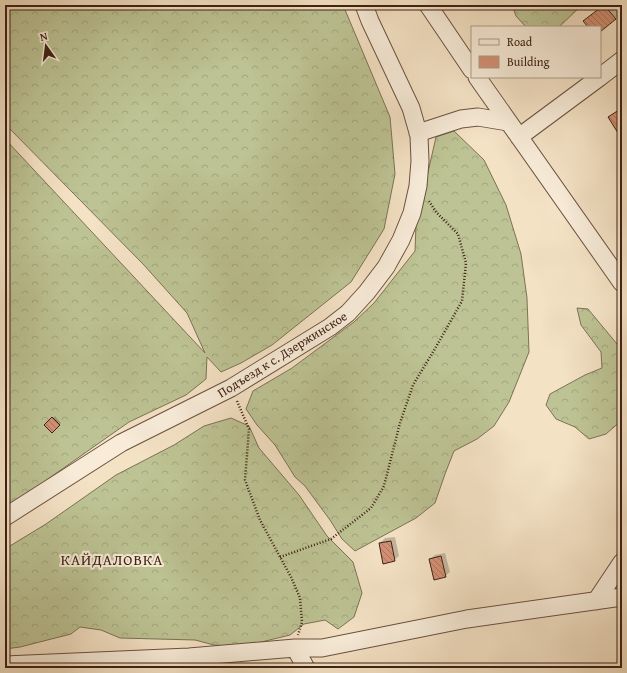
<svg xmlns="http://www.w3.org/2000/svg" width="627" height="673" viewBox="0 0 627 673" font-family="'Gentium Book Plus',serif">
  <style>
    .forest { fill: url(#forest-crowns); stroke: #7d7254 }
    .shadow { fill: #0003 }
    .building { fill: url(#building-back-hatch); stroke: #3d2115 }
    .lines { fill: none; stroke-linecap: round; stroke-linejoin: round }
    .minor-casing { stroke: #6b5141; stroke-width: 19 }
    .path { stroke: #3d2115; stroke-width: 2.5; stroke-dasharray: 1 2; stroke-linecap: butt }
    .minor { stroke: #f8ecd9; stroke-width: 17 }
    .labels { text-anchor: middle; stroke-width: 4; stroke-linejoin: round; paint-order: stroke }
    .street-label { font-size: 13px; fill: #3d2115; stroke: #f8ecd9 }
    .quarter-label { font-size: 15px; letter-spacing: 1px; fill: #3d2115; stroke: #f8ecd9 }
  </style>
  <defs>
    <pattern id="forest-crowns" width="20" height="18" patternUnits="userSpaceOnUse"><rect width="20" height="18" fill="#bdc394"/><path d="M2 6a3 3 0 1 1 6 0M12 15a3 3 0 1 1 6 0" fill="none" stroke="#a3a77f"/></pattern>
    <pattern id="building-back-hatch" width="6" height="6" patternUnits="userSpaceOnUse"><rect width="6" height="6" fill="#d39074"/><path d="M-1 5l2 2M0 0l6 6M5-1l2 2" fill="none" stroke="#ac755e"/></pattern>
  </defs>
  <rect width="100%" height="100%" fill="#f4e2c5"/>
  <filter id="stains"><feTurbulence type="fractalNoise" baseFrequency=".005" numOctaves="4"/><feColorMatrix values="0 0 0 0 .2 0 0 0 0 .09 0 0 0 0 .02 0 0 0 .5 -.17"/></filter>
  <radialGradient id="worn" r=".72"><stop offset=".6" stop-color="#630" stop-opacity="0"/><stop offset="1" stop-color="#630" stop-opacity=".3"/></radialGradient>
  <!-- forest -->
  <path class="forest" d="M 5,5 L 343,5 L 390,117 L 395,174 L 384,229 L 351,282 L 272,345 L 241,363 L 221,372 L 207,357 L 206,379 L 186,395 L 129,422 L 38,486 L 5,512 L 5,139 L 205,353 L 187,313 L 143,264 L 5,124 Z
    M 512,5 L 582,5 L 559,27 L 526,27 L 516,16 Z
    M 454,131 L 484,160 L 506,205 L 521,254 L 527,298 L 529,352 L 509,402 L 494,426 L 477,439 L 454,451 L 445,474 L 435,503 L 416,518 L 355,551 L 342,539 L 330,520 L 305,486 L 295,477 L 275,445 L 257,425 L 246,409 L 253,391 L 292,368 L 354,322 L 374,303 L 415,251 L 416,225 L 436,137 Z
    M 577,308 L 588,309 L 622,350 L 622,420 L 606,434 L 589,439 L 575,427 L 556,419 L 546,405 L 550,394 L 585,375 L 602,368 L 601,352 L 581,325 Z
    M 231,418 L 249,426 L 259,448 L 299,495 L 327,536 L 353,562 L 362,593 L 354,617 L 338,629 L 325,620 L 304,624 L 290,635 L 241,647 L 214,645 L 195,640 L 120,638 L 101,630 L 80,627 L 71,634 L 20,647 L 5,649 L 5,549 L 46,524 L 116,475 L 174,445 L 204,426 Z"/>
  <!-- shadow -->
  <path class="shadow" d="M 605,5 L 613,5 L 620,14 L 600,31 L 600,27 L 589,27 L 589,17 Z
    M 622,107 L 622,129 L 609,117 Z
    M 55,416 L 61,423 L 52,432 L 46,425 Z
    M 395,537 L 399,556 L 394,560 L 380,543 L 385,538 Z
    M 445,553 L 450,572 L 445,576 L 430,559 L 435,555 Z"/>
  <!-- building -->
  <path class="building" d="M 604,5 L 616,19 L 600,32 L 600,27 L 588,27 L 583,21 Z
    M 622,108 L 622,130 L 618,133 L 608,117 Z
    M 52,417 L 60,425 L 52,433 L 44,425 Z
    M 391,541 L 395,561 L 383,564 L 379,543 Z
    M 441,556 L 446,577 L 434,580 L 429,559 Z"/>
  <g class="lines">
    <defs>
      <path id="minor" d="M 428,5 L 472,70
        M 477,77 L 622,283
        M 600,77 L 622,60
        M 418,133 L 461,119 L 478,117 L 508,122
        M 519,137 L 600,77
        M 5,517 L 121,443 L 231,388 L 330,327 L 348,313 L 367,292 L 386,267 L 401,240 L 412,213 L 418,186 L 420,161 L 419,136 L 411,108 L 370,21 L 364,5
        M 596,601 L 622,562
        M 295,648 L 306,668
        M 5,665 L 189,657 L 295,648 L 322,648 L 467,619 L 622,597"/>
    </defs>
    <!-- minor casing -->
    <use href="#minor" class="minor-casing"/>
    <!-- path -->
    <path class="path" d="M 237,401 L 249,429 L 245,480 L 260,520 L 291,577 L 300,598 L 302,622 L 298,635
      M 280,557 L 331,539 L 371,508 L 384,486 L 400,423 L 413,385 L 436,347 L 462,301 L 466,263 L 458,234 L 436,212 L 429,201"/>
    <!-- minor -->
    <use href="#minor" class="minor"/>
  </g>
  <g class="labels">
    <!-- street labels -->
    <g class="street-label">
      <text transform="translate(282 354) rotate(-32)" y="5">Подъезд к с. Дзержинское</text>
    </g>
    <!-- quarter labels -->
    <g class="quarter-label">
      <text x="112" y="565">КАЙДАЛОВКА</text>
    </g>
  </g>
  <!-- margin -->
  <rect width="627" height="673" fill="none" stroke="#f4e2c5" stroke-width="20"/>
  <rect x="6" y="6" width="615" height="661" fill="none" stroke="#3d2115" stroke-width="2"/>
  <rect x="10" y="10" width="607" height="653" fill="none" stroke="#3d2115"/>
  <!-- legend -->
  <rect x="471" y="26" width="130" height="52" fill="#f8ecd9" stroke="#ad9b8b"/>
  <rect x="479" y="39" width="20" height="6" fill="#f8ecd9" stroke="#ad9b8b"/>
  <text x="507" y="46" font-size="12" fill="#3d2115">Road</text>
  <rect x="479" y="56" width="20" height="12" fill="#d39074" stroke="#ad9b8b"/>
  <text x="507" y="66" font-size="12" fill="#3d2115">Building</text>
  <!-- north arrow -->
  <g transform="translate(46 46) rotate(346)" stroke="#f8ecd9" stroke-width="3" paint-order="stroke">
  <path d="M0-3L7 15L0 10L-7 15Z" fill="#3d2115"/>
  <text y="-6" font-size="11" font-weight="bold" text-anchor="middle" fill="#3d2115">N</text>
  </g>
  <rect width="100%" height="100%" filter="url(#stains)"/>
  <rect width="100%" height="100%" fill="url(#worn)"/>
</svg>
